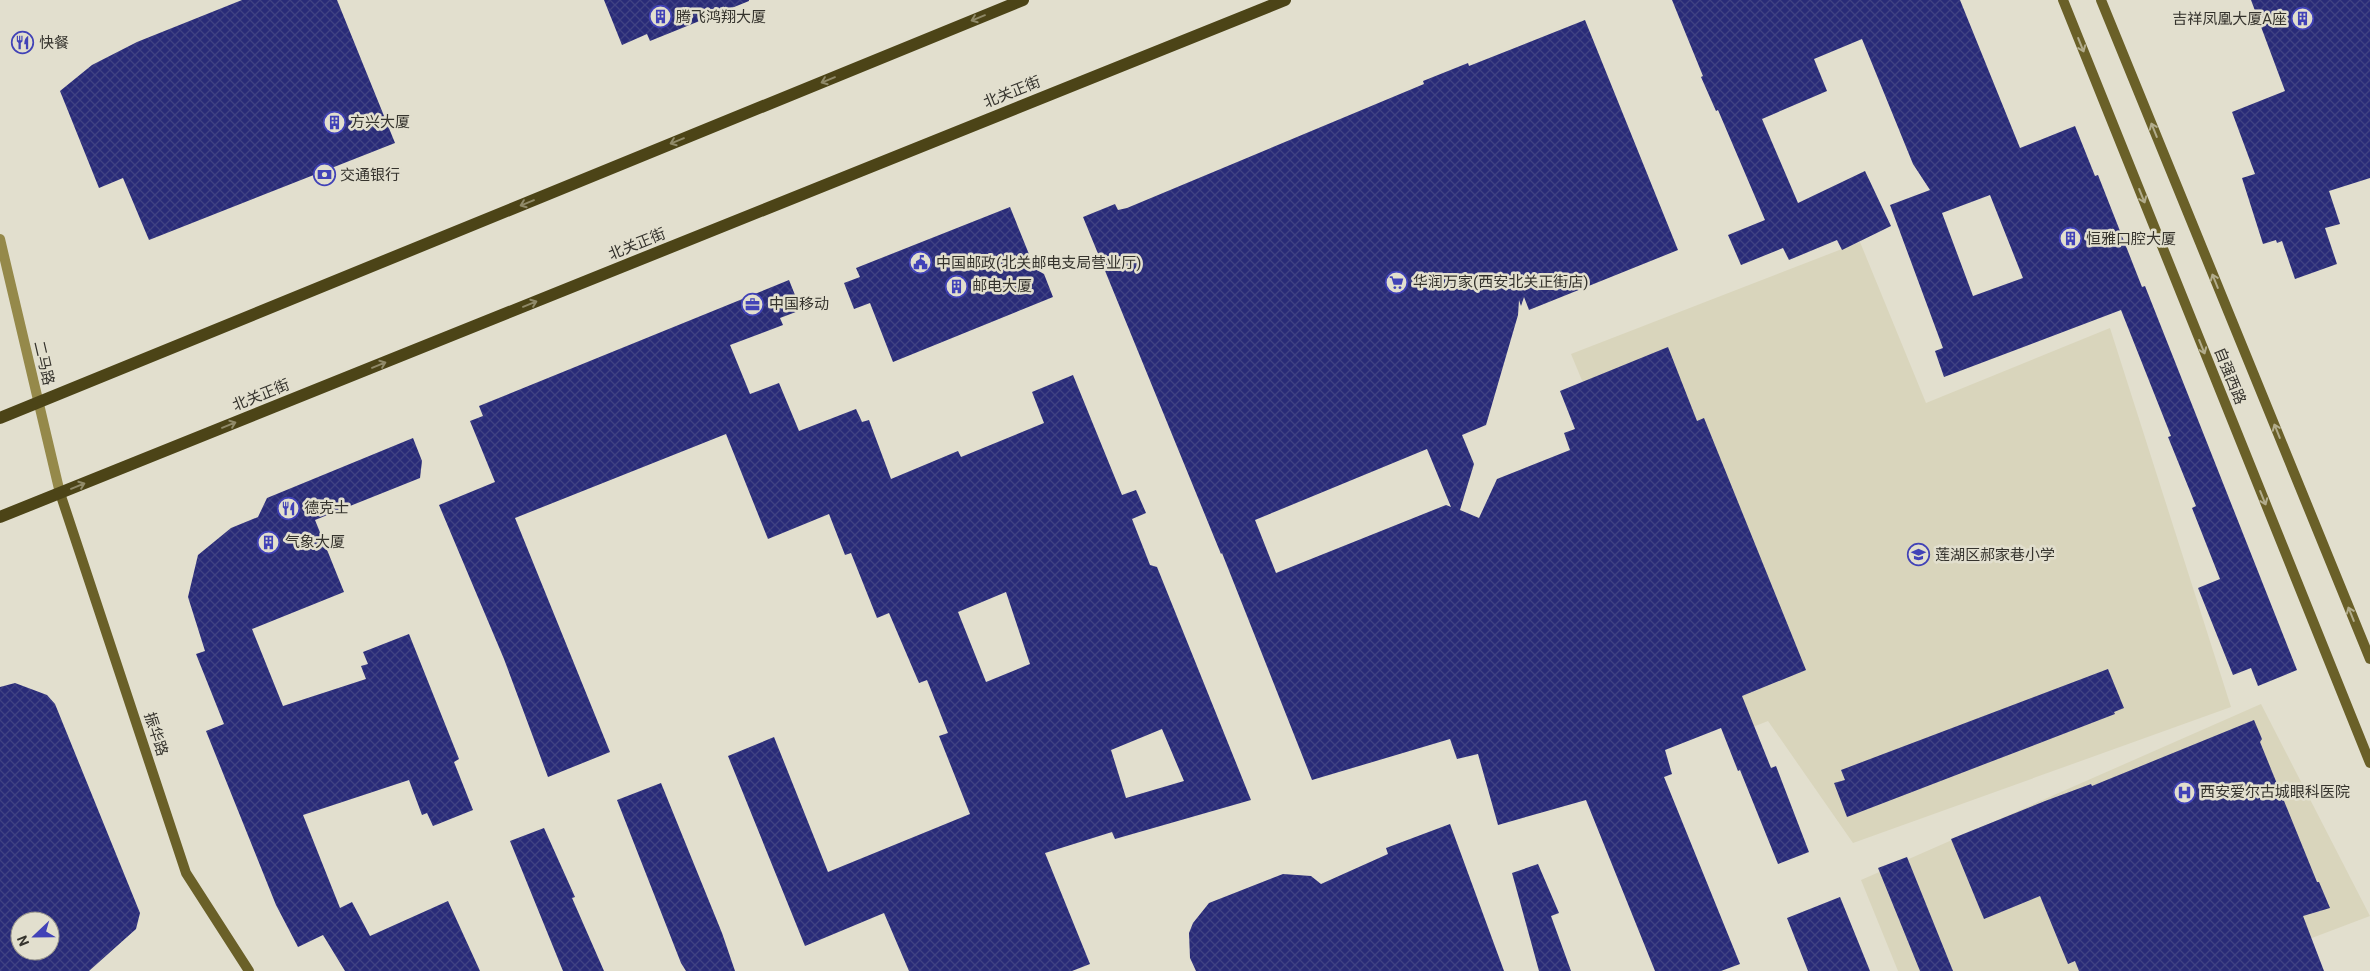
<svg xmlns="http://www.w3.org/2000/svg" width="2370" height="971" viewBox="0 0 2370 971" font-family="Roboto,'Noto Sans SC',sans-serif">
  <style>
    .built { fill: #d9d5bc }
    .building { fill: url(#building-cross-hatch); fill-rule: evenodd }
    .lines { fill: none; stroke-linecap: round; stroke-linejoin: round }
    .street { stroke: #95894a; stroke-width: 10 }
    .secondary { stroke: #6a6028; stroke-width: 10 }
    .primary { stroke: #4c4417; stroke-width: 12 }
    .oneway { stroke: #908a69 }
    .oneway2 { stroke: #b2ac8c }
    .labels { text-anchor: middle; stroke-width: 5; stroke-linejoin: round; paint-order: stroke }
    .poi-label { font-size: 15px; fill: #35332d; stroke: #e2dfce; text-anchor: start }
    .street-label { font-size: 15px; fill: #35332d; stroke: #e2dfce }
  </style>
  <defs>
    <pattern id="building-cross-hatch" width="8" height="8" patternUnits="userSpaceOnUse" patternTransform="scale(1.25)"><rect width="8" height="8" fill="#292b78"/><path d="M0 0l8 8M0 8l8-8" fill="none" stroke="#404283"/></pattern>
  </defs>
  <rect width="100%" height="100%" fill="#e2dfce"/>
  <!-- built -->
  <path class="built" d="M 1860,242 L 1926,403 L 2110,328 L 2231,707 L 1853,843 L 1768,721 L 1730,736 L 1571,354 Z
    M 2261,704 L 2370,916 L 2225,971 L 1898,971 L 1861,880 Z"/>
  <!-- building -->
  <path class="building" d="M 242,0 L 337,0 L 395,143 L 149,240 L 123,178 L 99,188 L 60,91 L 92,65 L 137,42 Z
    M 604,0 L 749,0 L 749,1 L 650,41 L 647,34 L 622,45 Z
    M 1672,0 L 1960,0 L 2020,148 L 2075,126 L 2095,176 L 2098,175 L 2142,287 L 2145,286 L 2297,670 L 2258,686 L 2251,668 L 2233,675 L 2198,588 L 2220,579 L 2192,508 L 2196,506 L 2168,437 L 2171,436 L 2121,310 L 1944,377 L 1935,351 L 1943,348 L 1890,205 L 1930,190 L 1913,164 L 1862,39 L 1814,59 L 1827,91 L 1762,119 L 1798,203 L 1865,171 L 1891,226 L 1842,250 L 1837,240 L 1789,260 L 1783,248 L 1741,265 L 1728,235 L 1765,220 L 1718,110 L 1716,111 L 1701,77 L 1703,76 ZM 1990,195 L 2023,278 L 1973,296 L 1942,213 Z
    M 2251,0 L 2370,0 L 2370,178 L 2329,191 L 2340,224 L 2325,228 L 2337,264 L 2295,279 L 2282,241 L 2277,243 L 2276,240 L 2263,244 L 2242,178 L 2255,174 L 2232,112 L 2285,91 Z
    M 1585,20 L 1678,250 L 1529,310 L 1524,297 L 1521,306 L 1519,300 L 1518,315 L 1486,425 L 1462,435 L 1474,464 L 1460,510 L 1479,518 L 1497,479 L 1570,450 L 1564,433 L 1575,429 L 1560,391 L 1668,347 L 1697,421 L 1704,418 L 1806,670 L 1742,696 L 1771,768 L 1776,766 L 1809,852 L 1778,864 L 1740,770 L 1738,771 L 1721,728 L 1665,750 L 1672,774 L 1664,777 L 1740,964 L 1721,971 L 1655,971 L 1586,800 L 1498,825 L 1478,754 L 1457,759 L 1450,739 L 1312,780 L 1222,553 L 1221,554 L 1083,217 L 1115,204 L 1118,210 L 1127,208 L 1424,84 L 1423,81 L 1468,63 L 1469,66 ZM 1427,449 L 1451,507 L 1446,505 L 1276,573 L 1255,520 Z
    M 1010,207 L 1035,269 L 1044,274 L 1053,297 L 893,362 L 870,303 L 854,309 L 844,283 L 860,277 L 856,268 Z
    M 789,280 L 801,310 L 780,318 L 783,325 L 730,345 L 750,394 L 779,383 L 799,431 L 856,409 L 862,422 L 869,420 L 891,479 L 958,451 L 961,457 L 1044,423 L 1032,392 L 1073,375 L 1122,495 L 1136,490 L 1146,513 L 1132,519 L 1150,565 L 1157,567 L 1251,800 L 1115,839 L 1112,832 L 1045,853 L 1090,964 L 1072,971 L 909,971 L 884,913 L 805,946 L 728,756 L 774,737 L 828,872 L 970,814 L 939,736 L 948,733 L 927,680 L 919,683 L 889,613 L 877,618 L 851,553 L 845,555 L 829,514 L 768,539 L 726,434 L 515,518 L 610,752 L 548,777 L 504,659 L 439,505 L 495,482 L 470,421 L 483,416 L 479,406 ZM 1006,592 L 1030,664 L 986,682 L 958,612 ZM 1162,729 L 1184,781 L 1126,798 L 1111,750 Z
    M 413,438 L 422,461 L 420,478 L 315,520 L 344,592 L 252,629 L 283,706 L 366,679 L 361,666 L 368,664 L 363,652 L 409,634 L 459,759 L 454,762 L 473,810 L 433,826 L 427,813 L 422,815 L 409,780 L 303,815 L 340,908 L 352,902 L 370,936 L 448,901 L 480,971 L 345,971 L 323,935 L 298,947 L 276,905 L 206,731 L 224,724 L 196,654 L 205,651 L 188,597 L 198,555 L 231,528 L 258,517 L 267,498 Z
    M 2108,669 L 2124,708 L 2114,712 L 2115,714 L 1847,817 L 1834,783 L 1845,780 L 1841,770 Z
    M 15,683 L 47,695 L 55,704 L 140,913 L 136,929 L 89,971 L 0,971 L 0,687 ZM 20,921 L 50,921 L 50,951 L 20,951 Z
    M 2254,720 L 2262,739 L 2260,742 L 2317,882 L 2319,882 L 2330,908 L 2303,916 L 2324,971 L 2079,971 L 2075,961 L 2068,964 L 2040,896 L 1984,919 L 1951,839 L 2045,801 L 2091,784 L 2092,786 Z
    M 661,783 L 722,933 L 735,971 L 686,971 L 681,963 L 617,800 Z
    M 1450,824 L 1504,971 L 1196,971 L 1190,958 L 1189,933 L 1193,923 L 1209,903 L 1283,874 L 1311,876 L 1321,884 L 1388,854 L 1386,848 Z
    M 544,828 L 575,897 L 572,898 L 604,971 L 563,971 L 510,841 Z
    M 1907,857 L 1953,971 L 1920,971 L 1878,868 Z
    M 1538,864 L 1559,913 L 1551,916 L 1571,971 L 1539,971 L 1512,873 Z
    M 1840,897 L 1870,971 L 1808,971 L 1787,918 Z"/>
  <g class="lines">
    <!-- street -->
    <path class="street" d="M 0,239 L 60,493"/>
    <!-- secondary -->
    <path class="secondary" d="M 2063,0 L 2370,763
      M 2101,0 L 2370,659
      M 60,493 L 186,873 L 249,971"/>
    <!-- primary -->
    <path class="primary" d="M 0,418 L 1023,0
      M 0,517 L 1285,0"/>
  </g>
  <!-- one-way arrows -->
  <defs><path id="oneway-shaft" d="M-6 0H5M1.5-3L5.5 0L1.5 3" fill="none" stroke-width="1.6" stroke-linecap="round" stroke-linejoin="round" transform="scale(1.25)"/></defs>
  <g class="oneway">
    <use href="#oneway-shaft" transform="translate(978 18) rotate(158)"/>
    <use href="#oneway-shaft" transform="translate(828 80) rotate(158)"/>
    <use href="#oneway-shaft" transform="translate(677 141) rotate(158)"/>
    <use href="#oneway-shaft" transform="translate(527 203) rotate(158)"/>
    <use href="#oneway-shaft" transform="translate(530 304) rotate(-22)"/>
    <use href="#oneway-shaft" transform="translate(379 365) rotate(-22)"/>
    <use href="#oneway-shaft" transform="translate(229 425) rotate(-22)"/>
    <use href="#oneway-shaft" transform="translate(78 486) rotate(-22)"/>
  </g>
  <g class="oneway2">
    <use href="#oneway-shaft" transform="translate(2081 45) rotate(68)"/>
    <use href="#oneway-shaft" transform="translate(2154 130) rotate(-112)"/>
    <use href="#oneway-shaft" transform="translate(2142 196) rotate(68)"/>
    <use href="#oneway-shaft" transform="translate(2215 281) rotate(-112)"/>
    <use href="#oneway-shaft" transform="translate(2202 347) rotate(68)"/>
    <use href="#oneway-shaft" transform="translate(2277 431) rotate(-112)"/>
    <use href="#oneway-shaft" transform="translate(2263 498) rotate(68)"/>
    <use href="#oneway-shaft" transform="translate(2351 614) rotate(-112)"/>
  </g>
  <!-- icons -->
  <defs>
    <symbol id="building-ring" viewBox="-11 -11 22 22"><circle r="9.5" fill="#e2dfce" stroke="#4142b7" stroke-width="1.5"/><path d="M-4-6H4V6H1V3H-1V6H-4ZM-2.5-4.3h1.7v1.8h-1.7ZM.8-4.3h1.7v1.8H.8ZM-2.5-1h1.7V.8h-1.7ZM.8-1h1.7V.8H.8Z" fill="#4142b7"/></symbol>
    <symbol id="restaurant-ring" viewBox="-11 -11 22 22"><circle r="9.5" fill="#e2dfce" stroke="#4142b7" stroke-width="1.5"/><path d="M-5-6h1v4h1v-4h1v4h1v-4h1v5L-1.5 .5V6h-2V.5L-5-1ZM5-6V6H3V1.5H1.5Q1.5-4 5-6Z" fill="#4142b7"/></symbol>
    <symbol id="bank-ring" viewBox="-11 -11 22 22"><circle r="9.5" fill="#e2dfce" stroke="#4142b7" stroke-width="1.5"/><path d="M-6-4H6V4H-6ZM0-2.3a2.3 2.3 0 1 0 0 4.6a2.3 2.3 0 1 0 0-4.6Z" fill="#4142b7"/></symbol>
    <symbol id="civic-ring" viewBox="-11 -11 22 22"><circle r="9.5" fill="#e2dfce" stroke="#4142b7" stroke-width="1.5"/><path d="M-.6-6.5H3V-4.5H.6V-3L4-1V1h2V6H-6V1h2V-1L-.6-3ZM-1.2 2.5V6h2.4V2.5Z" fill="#4142b7"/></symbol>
    <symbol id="supermarket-ring" viewBox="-11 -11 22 22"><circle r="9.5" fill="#e2dfce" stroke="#4142b7" stroke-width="1.5"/><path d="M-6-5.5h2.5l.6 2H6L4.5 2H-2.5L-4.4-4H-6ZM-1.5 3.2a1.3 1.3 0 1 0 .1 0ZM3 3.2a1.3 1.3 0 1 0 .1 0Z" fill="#4142b7"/></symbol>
    <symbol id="office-ring" viewBox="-11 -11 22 22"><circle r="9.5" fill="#e2dfce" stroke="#4142b7" stroke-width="1.5"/><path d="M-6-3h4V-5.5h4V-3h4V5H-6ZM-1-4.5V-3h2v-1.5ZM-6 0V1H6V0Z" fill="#4142b7"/></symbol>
    <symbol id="school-ring" viewBox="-11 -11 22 22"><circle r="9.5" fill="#e2dfce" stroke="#4142b7" stroke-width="1.5"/><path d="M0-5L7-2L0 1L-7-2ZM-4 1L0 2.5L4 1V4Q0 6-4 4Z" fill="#4142b7"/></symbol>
    <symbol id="hospital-ring" viewBox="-11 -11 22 22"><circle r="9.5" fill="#e2dfce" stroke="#4142b7" stroke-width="1.5"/><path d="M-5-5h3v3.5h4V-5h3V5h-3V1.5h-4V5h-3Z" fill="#4142b7"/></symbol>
  </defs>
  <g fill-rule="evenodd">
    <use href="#building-ring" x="648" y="4" width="25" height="25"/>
    <use href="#building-ring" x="2290" y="6" width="25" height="25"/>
    <use href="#restaurant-ring" x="10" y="30" width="25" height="25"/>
    <use href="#building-ring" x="322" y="110" width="25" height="25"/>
    <use href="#bank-ring" x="312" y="162" width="25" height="25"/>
    <use href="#building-ring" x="2058" y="226" width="25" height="25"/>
    <use href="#civic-ring" x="908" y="250" width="25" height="25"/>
    <use href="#supermarket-ring" x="1384" y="270" width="25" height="25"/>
    <use href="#building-ring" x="944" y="274" width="25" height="25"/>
    <use href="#office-ring" x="740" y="292" width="25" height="25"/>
    <use href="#restaurant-ring" x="276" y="496" width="25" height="25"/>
    <use href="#building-ring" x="256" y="530" width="25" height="25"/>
    <use href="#school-ring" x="1906" y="542" width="25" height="25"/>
    <use href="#hospital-ring" x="2172" y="780" width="25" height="25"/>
  </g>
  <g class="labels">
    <!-- poi labels -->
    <g class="poi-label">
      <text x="676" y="22">腾飞鸿翔大厦</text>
      <text x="2287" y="24" text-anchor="end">吉祥凤凰大厦A座</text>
      <text x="39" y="48">快餐</text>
      <text x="350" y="127">方兴大厦</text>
      <text x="340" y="180">交通银行</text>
      <text x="2086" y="244">恒雅口腔大厦</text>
      <text x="936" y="268">中国邮政(北关邮电支局营业厅)</text>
      <text x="1413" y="287">华润万家(西安北关正街店)</text>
      <text x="972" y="291">邮电大厦</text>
      <text x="769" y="309">中国移动</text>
      <text x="304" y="513">德克士</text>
      <text x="285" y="547">气象大厦</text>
      <text x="1935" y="560">莲湖区郝家巷小学</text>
      <text x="2200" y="797">西安爱尔古城眼科医院</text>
    </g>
    <!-- street labels -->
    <g class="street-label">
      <text transform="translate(1012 92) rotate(-22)" y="5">北关正街</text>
      <text transform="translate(637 244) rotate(-22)" y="5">北关正街</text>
      <text transform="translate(44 363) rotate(77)" y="5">二马路</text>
      <text transform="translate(2230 376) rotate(68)" y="5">自强西路</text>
      <text transform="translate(261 395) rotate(-22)" y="5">北关正街</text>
      <text transform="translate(156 734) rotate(72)" y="5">振华路</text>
    </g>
  </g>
  <!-- north arrow -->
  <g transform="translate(35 936) rotate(248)"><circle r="24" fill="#e2dfce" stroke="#9d9a8e"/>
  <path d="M0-4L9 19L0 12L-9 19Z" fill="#4142b7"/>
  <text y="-8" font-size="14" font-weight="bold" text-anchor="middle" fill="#35332d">N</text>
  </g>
</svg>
